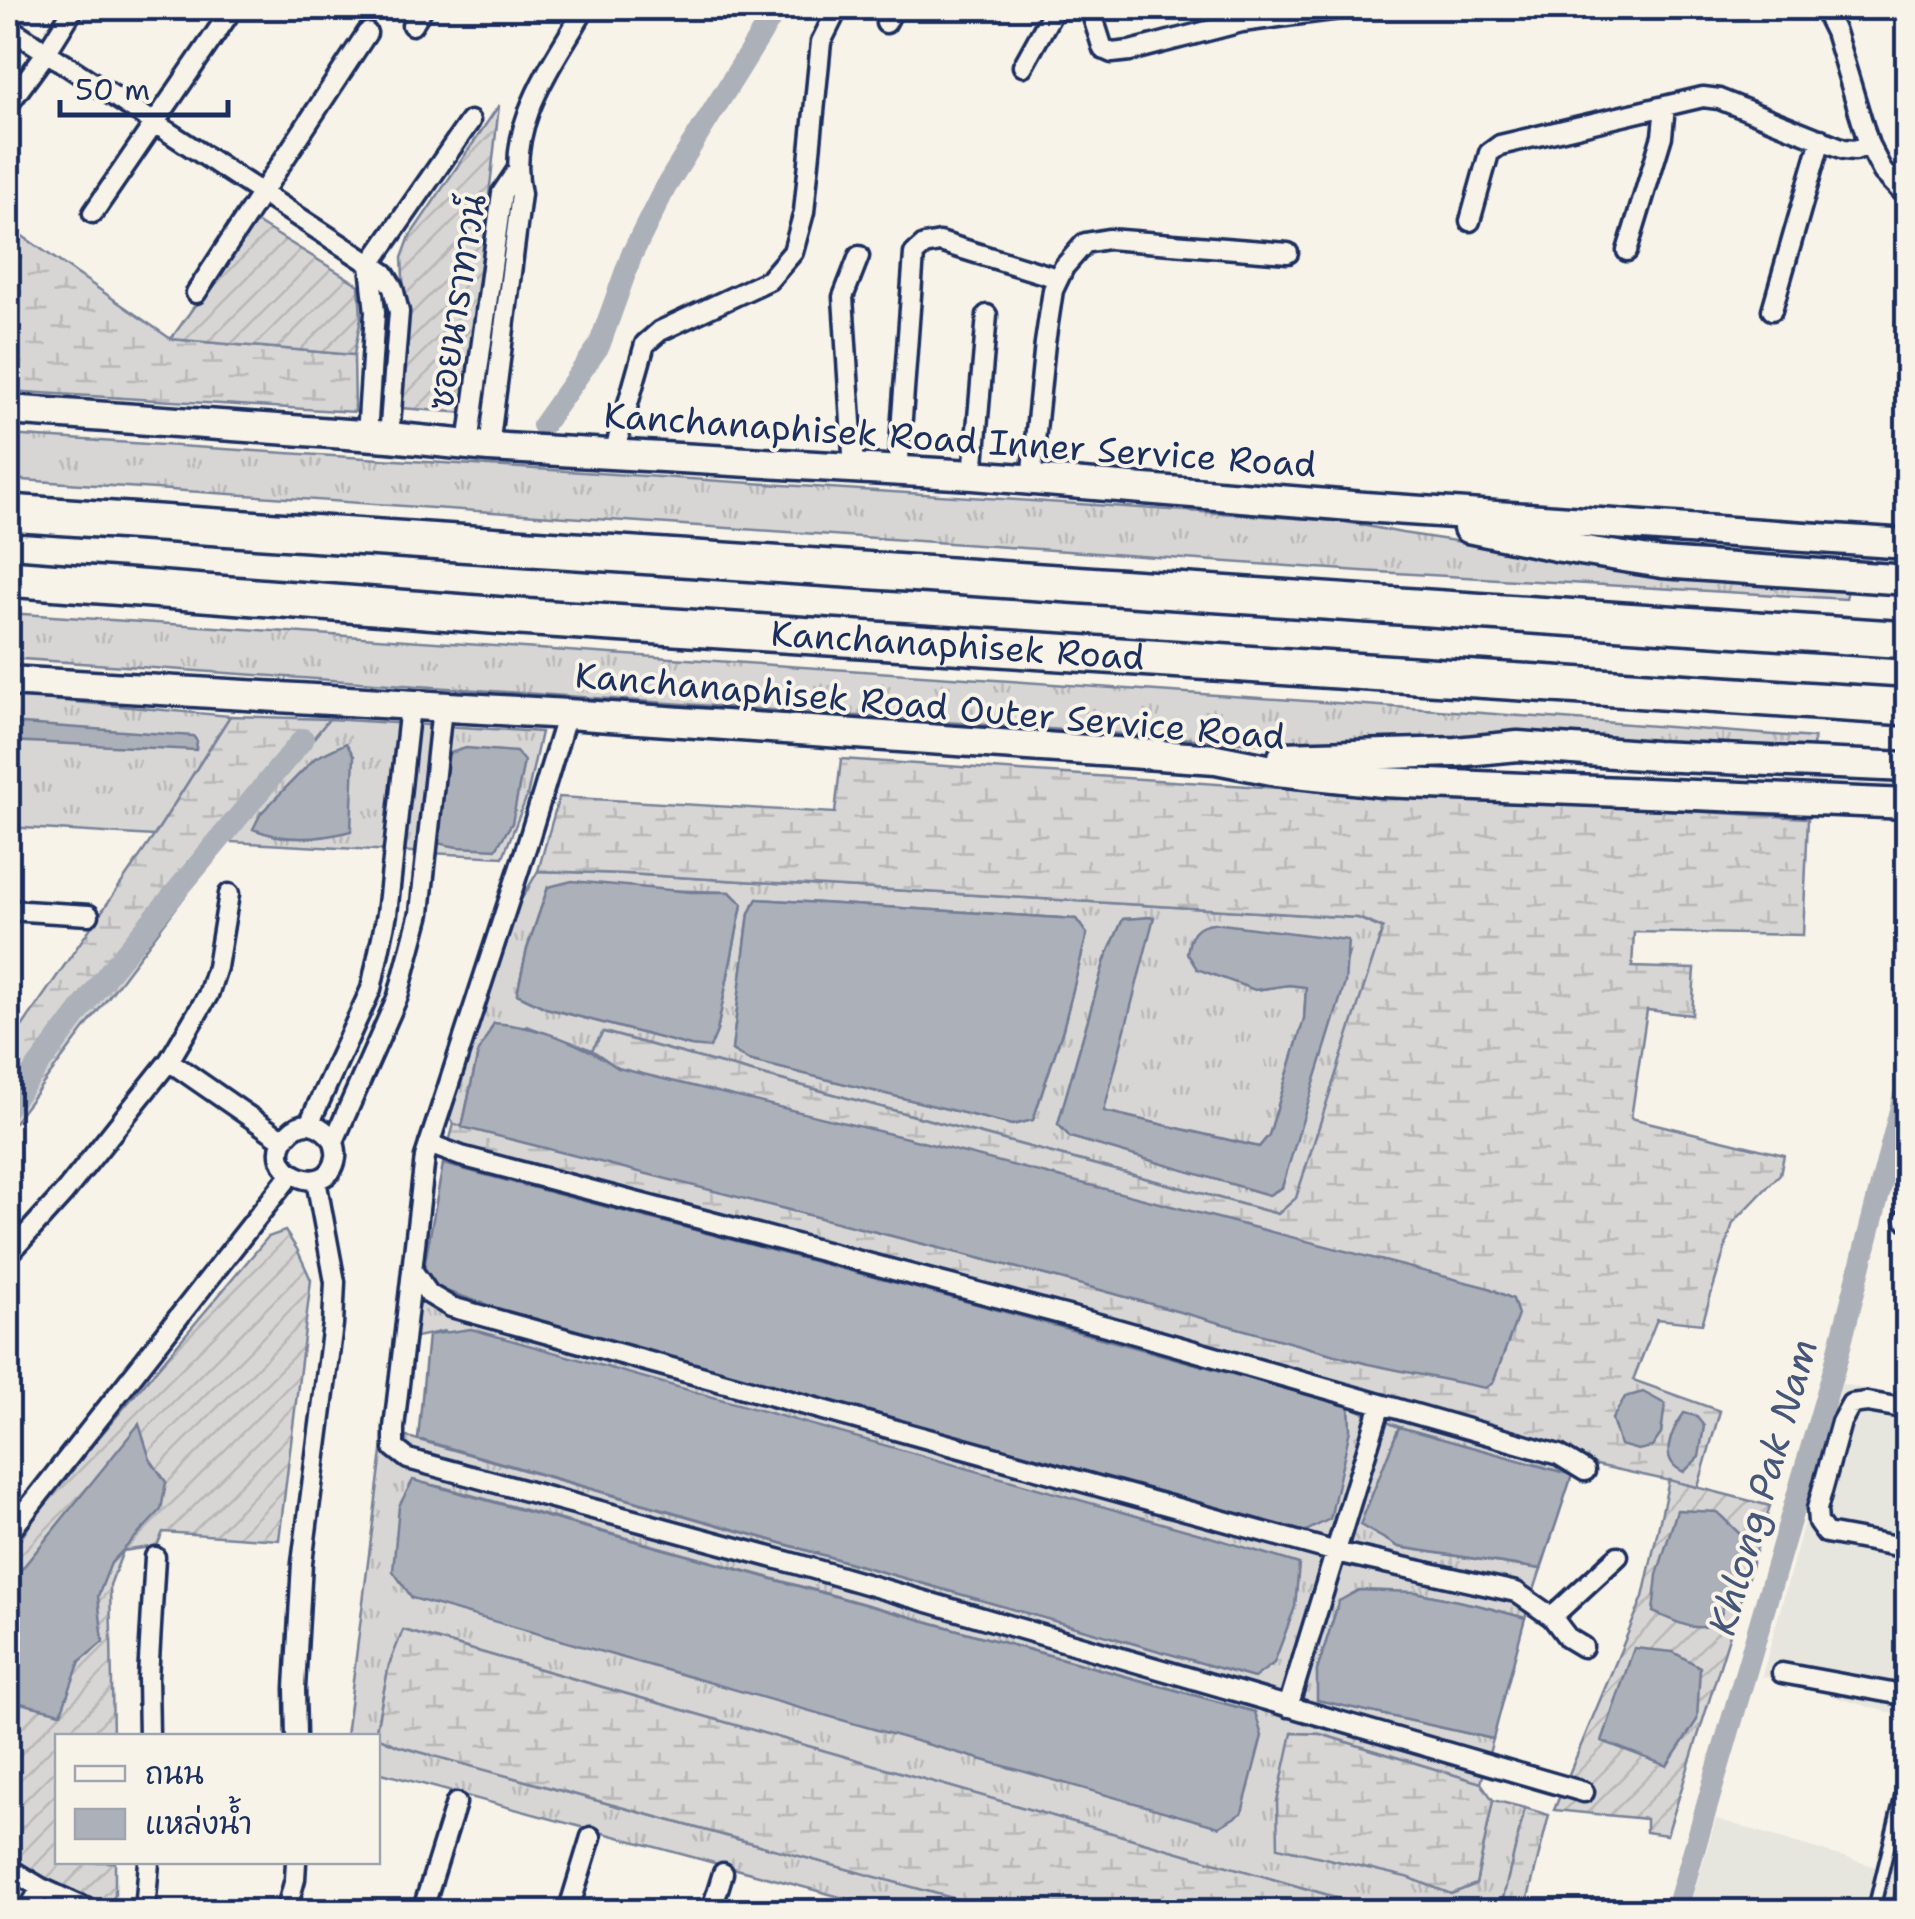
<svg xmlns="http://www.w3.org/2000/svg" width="1915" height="1919" viewBox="0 0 1915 1919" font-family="'Shantell Sans','Playpen Sans Thai',sans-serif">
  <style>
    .built { fill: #e6e5de }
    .grass { fill: url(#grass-tufts); stroke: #798299; stroke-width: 2.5; fill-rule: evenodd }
    .wetland { fill: url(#wetland-marsh); stroke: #798299; stroke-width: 2.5 }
    .garden { fill: url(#garden-furrows); stroke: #798299; stroke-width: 2.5 }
    .water { fill: #acb0b9; stroke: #727c95; stroke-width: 2.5 }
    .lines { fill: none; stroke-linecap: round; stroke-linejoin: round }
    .canal { stroke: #acb0b9; stroke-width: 22 }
    .lane-casing { stroke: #1b2f5e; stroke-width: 16 }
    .street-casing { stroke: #1b2f5e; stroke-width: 25 }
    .secondary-casing { stroke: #1b2f5e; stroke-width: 35 }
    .highway-casing { stroke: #1b2f5e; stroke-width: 42 }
    .lane { stroke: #f7f3e8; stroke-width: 9 }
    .street { stroke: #f7f3e8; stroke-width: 18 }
    .secondary { stroke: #f7f3e8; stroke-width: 28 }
    .highway { stroke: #f7f3e8; stroke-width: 35 }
    .labels { text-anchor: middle; stroke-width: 8; stroke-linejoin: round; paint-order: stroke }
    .street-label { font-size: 35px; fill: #1b2f5e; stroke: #f7f3e8 }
    .water-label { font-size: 38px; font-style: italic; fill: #465679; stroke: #f7f3e8 }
  </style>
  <defs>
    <pattern id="grass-tufts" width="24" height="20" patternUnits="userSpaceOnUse" patternTransform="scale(2.5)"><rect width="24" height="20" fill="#d7d6d4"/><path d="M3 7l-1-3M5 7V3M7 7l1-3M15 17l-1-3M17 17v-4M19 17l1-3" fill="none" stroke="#b8b8b8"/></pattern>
    <pattern id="wetland-marsh" width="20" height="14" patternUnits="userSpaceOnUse" patternTransform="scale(2.5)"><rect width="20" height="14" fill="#d7d6d4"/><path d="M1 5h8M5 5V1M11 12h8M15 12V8" fill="none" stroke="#b8b8b8"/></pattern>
    <pattern id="garden-furrows" width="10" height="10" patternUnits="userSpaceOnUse" patternTransform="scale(2.5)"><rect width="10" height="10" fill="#d7d6d4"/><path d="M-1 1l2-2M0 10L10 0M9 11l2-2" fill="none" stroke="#b8b8b8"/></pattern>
  </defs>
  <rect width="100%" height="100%" fill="#f7f3e8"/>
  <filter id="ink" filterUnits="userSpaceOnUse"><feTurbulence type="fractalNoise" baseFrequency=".01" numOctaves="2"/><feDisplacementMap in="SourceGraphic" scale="20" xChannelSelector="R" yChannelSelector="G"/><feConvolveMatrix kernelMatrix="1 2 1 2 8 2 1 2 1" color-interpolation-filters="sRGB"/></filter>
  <g filter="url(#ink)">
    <!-- built -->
    <path class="built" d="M 1842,1384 L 1907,1398 L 1907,1718 L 1762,1676 Z
      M 1907,1725 L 1907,1911 L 1688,1912 L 1716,1819 L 1877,1867 Z"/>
    <!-- grass -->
    <path class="grass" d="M 8,435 L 1341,521 L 1402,533 L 1602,563 L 1849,582 L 1846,599 L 1361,571 L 8,479 Z
      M 8,613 L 1482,713 L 1814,738 L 1812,754 L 1459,740 L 1269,744 L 8,658 Z
      M 8,696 L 230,716 L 154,836 L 8,827 Z
      M 329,719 L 541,732 L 527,796 L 503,857 L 230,842 Z
      M 538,871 L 627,874 L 1358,918 L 1383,929 L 1296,1199 L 1278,1214 L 604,1032 L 592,1050 L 527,1026 L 478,1053 L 462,1127 L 454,1124 L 447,1115 L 519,903 ZM 548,887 L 730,892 L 742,905 L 717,1031 L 710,1047 L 691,1046 L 546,1008 L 517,994 L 527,949 ZM 757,899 L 1076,919 L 1087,934 L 1063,1029 L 1033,1120 L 1012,1125 L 748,1060 L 732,1050 L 749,913 ZM 1153,917 L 1103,1111 L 1259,1147 L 1269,1135 L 1304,1019 L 1306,987 L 1289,985 L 1255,990 L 1349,952 L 1282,1188 L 1269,1195 L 1070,1137 L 1058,1124 L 1105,960 L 1123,919 Z
      M 424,1268 L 434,1287 L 512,1313 L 1304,1532 L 1350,1430 L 1349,1406 L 1399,1427 L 1361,1525 L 1399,1547 L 1541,1569 L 1525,1618 L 1481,1606 L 1415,1592 L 1339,1601 L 1317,1671 L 1318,1700 L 1493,1739 L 1481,1783 L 1320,1734 L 1293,1733 L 1277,1802 L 1410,1878 L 1451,1894 L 1476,1884 L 1493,1800 L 1525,1808 L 1500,1911 L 1384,1911 L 404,1630 L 389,1665 L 375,1735 L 377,1736 L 346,1736 L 383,1444 L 408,1437 L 1254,1678 L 444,1331 L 412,1338 ZM 413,1481 L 446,1488 L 1255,1712 Z
      M 378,1737 L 398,1746 L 1000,1911 L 892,1911 L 378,1772 Z"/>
    <!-- wetland -->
    <path class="wetland" d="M 8,226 L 171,339 L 354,355 L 355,412 L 8,391 Z
      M 230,716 L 329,719 L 194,884 L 8,1130 L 8,1047 L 154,836 Z
      M 841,759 L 1263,787 L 1808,818 L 1803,935 L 1634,932 L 1632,967 L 1695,969 L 1692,1015 L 1647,1010 L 1631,1118 L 1784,1155 L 1780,1174 L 1733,1223 L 1702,1324 L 1657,1319 L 1633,1380 L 1720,1411 L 1698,1487 L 1578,1461 L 1572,1475 L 1399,1427 L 1349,1406 L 972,1303 L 443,1164 L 454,1124 L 1061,1279 L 1368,1364 L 618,1068 L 592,1050 L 603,1032 L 1278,1214 L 1296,1198 L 1383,928 L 1358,918 L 627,874 L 538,871 L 559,797 L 835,813 Z
      M 403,1630 L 1384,1911 L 1000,1911 L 398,1746 L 375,1736 L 389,1665 Z
      M 1292,1733 L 1320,1734 L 1481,1783 L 1493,1800 L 1476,1884 L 1451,1894 L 1410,1878 L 1278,1847 L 1277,1802 Z
      M 1525,1808 L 1549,1815 L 1528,1898 L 1578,1911 L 1500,1911 Z"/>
    <!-- garden -->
    <path class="garden" d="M 499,105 L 465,413 L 401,408 L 406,334 L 402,258 L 410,236 Z
      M 258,223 L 359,285 L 361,318 L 354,355 L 171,339 L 251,226 Z
      M 285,1231 L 297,1249 L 311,1280 L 279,1540 L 163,1532 L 157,1546 L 123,1551 L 110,1585 L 113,1736 L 58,1736 L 58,1862 L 115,1862 L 115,1894 L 109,1911 L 84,1911 L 8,1867 L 8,1558 L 47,1499 L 268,1237 Z
      M 1669,1480 L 1770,1506 L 1667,1835 L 1646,1832 L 1646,1819 L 1554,1810 L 1643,1597 Z"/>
    <!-- water -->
    <path class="water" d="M 8,723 L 193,736 L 197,741 L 196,750 L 8,741 Z
      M 346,743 L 354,756 L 351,831 C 318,840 285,842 253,829 L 261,813 L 315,758 Z
      M 466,748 L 516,752 L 524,761 L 512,823 L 496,849 L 457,847 L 437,843 L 447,754 Z
      M 572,881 L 691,892 L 730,892 L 742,904 L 717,1031 L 710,1048 L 691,1046 L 546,1008 L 517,994 L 527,949 L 548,887 Z
      M 757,899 L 1076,919 L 1087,934 L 1063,1029 L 1033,1120 L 1012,1125 L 748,1060 L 732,1050 L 749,913 Z
      M 1154,917 L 1104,1111 L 1259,1147 L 1269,1135 L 1304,1019 L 1306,987 L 1289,985 L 1255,990 L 1197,969 L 1187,953 C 1190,935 1195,924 1214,923 L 1348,940 L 1345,983 L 1282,1187 L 1269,1195 L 1070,1137 L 1058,1124 L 1105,960 L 1123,919 Z
      M 494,1023 C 540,1027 580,1042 618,1068 L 907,1138 L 1489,1288 L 1513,1299 L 1518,1315 L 1493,1383 L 1485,1388 L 1368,1364 L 1061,1279 L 462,1127 L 478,1053 Z
      M 443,1164 L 972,1303 L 1349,1406 L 1350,1430 L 1330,1519 L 1304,1532 L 512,1313 L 434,1287 L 424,1268 Z
      M 471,1329 L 1204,1535 L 1299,1564 L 1295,1607 L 1274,1663 L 1254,1678 L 418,1439 L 428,1335 Z
      M 1643,1392 L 1665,1404 L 1661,1434 L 1652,1447 L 1638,1450 L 1620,1445 L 1612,1419 L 1625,1397 Z
      M 1684,1413 L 1696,1416 L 1704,1426 L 1699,1457 L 1684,1472 C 1657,1461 1671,1431 1684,1413 Z
      M 139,1424 L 150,1459 L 166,1482 L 161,1510 L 111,1563 L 98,1596 L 103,1642 L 80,1661 L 61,1713 L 8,1700 L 8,1586 Z
      M 1399,1427 L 1572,1475 L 1541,1569 L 1399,1547 L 1360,1525 Z
      M 413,1480 L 1255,1712 L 1262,1736 L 1242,1813 L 1219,1827 L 412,1598 L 393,1571 L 399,1506 Z
      M 1677,1510 L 1717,1512 L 1743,1537 L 1719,1622 C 1696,1635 1675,1621 1653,1612 L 1657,1575 Z
      M 1359,1590 L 1415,1592 L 1481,1606 L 1525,1618 L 1493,1739 L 1317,1700 L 1317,1671 L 1339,1601 Z
      M 1634,1648 L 1673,1652 L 1700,1667 L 1697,1720 L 1667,1766 L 1602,1741 Z
      M 1907,1827 L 1907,1911 L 1891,1911 Z"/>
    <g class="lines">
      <!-- canal -->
      <path class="canal" d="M 543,425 L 599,346 L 632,254 L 665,188 L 777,8
        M 8,1106 L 110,971 L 303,739
        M 1676,1912 L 1835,1366 L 1908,1079"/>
      <defs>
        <path id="lane" d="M 1873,1912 L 1908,1767"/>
        <path id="street" d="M 1090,8 L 1103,49 L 1112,53 L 1130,51 L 1242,22 L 1347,8
          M 1823,8 L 1835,32 L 1869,145 L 1883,172 L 1908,198
          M 886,23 L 894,8
          M 412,25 L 423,8
          M 8,27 L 384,273 L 393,288 L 399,312 L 389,437
          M 1023,66 L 1055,8
          M 8,105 L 46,53 L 74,8
          M 93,213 L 233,8
          M 1470,221 L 1489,153 L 1500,145 L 1703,97 L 1719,99 L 1844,149 L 1855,150 L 1869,145
          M 1627,251 L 1662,136 L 1665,106
          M 370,265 L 470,121
          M 196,293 L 367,33
          M 1772,310 L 1821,139
          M 367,436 L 375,312 L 370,265
          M 468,445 L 502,193 L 516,172
          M 489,447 L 521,194 C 506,124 552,66 585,8
          M 614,453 L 645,344 L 660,331 L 769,280 L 793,252 L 804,212 L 821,42 L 838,8
          M 854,469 L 843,297 L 859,256
          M 898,472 L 914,254 L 924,245 L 940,242 L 1057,278
          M 973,475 L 987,315
          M 1031,480 L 1045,343 L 1053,290 L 1064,267 L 1085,243 L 1108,239 L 1288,253
          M 567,714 L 528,842 L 425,1157 L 394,1428 L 394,1448 L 408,1459 L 800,1565 L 1584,1792
          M 8,910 L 89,915
          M 169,1061 L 283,1140
          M 309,1124 L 371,989 L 387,914 L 410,706
          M 334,1141 C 322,1125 305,1116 288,1134 C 256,1170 329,1203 336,1157 C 337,1152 335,1146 334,1141 L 398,996 L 420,913 L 442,708
          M 429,1144 L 461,1156 L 1110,1327 L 1559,1455 L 1585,1471
          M 1905,1219 L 1908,1219
          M 8,1255 L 64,1193 L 169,1061 L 208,995 L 217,967 L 229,894
          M 412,1270 L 429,1294 L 451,1307 L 1340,1553 L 1516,1592 L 1552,1617 L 1568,1638 L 1583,1647
          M 1908,1409 L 1867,1402 L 1851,1404 L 1841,1422 L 1817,1509 L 1818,1522 L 1826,1533 L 1908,1548
          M 8,1534 L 292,1173
          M 1552,1617 L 1618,1556
          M 1782,1673 L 1908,1696
          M 1288,1707 L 1381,1404
          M 149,1736 L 148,1678 L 155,1557
          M 296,1736 L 295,1688 L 302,1563 L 333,1324 L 335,1282 L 316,1180
          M 8,1868 L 41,1888 L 94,1912
          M 27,1912 L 41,1888
          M 145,1912 L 149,1862
          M 286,1912 L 295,1879 L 296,1862
          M 422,1912 L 456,1803
          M 568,1912 L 591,1837
          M 711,1912 L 723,1873
          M 854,1912 L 854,1910"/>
        <path id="secondary" d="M 8,410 L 389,437 L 489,447 L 973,475 L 1364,507 L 1908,544
          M 1468,528 L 1561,547 L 1662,563 L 1908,580
          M 8,681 L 567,714 L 1216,759 L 1277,771 L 1382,782 L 1908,804
          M 1283,757 L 1456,752 L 1518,746 L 1655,756 L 1908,767"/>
        <g id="highway">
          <path d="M 8,513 L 1908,640"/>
          <path id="s1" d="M 8,578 L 504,616 L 1908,707"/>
        </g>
      </defs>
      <!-- lane casing -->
      <use href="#lane" class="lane-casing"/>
      <!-- street casing -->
      <use href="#street" class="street-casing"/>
      <!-- secondary casing -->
      <use href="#secondary" class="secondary-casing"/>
      <!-- highway casing -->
      <use href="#highway" class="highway-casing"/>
      <!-- lane -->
      <use href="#lane" class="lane"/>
      <!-- street -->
      <use href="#street" class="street"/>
      <!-- secondary -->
      <use href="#secondary" class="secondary"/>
      <!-- highway -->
      <use href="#highway" class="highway"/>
    </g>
  </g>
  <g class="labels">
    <!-- street labels -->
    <g class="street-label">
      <text transform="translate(457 302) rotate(-81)" y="12">ซอยนาราทาวน์</text>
      <text transform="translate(960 440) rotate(4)" y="12">Kanchanaphisek Road Inner Service Road</text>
      <text dy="12" stroke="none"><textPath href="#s1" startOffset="952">Kanchanaphisek Road</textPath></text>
      <text transform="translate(930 706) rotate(5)" y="12">Kanchanaphisek Road Outer Service Road</text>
    </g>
    <!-- water labels -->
    <g class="water-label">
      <text transform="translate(1763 1487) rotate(-74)" y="13">Khlong Pak Nam</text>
    </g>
  </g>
  <!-- margin -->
  <rect width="1915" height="1919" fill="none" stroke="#f7f3e8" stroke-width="40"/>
  <rect x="20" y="20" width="1875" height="1879" fill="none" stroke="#1b2f5e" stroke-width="4" filter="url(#ink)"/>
  <!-- legend -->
  <rect x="55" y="1734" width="325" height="130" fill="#f7f3e8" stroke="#9fa5b1" stroke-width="2.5"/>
  <rect x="75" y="1766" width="50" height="15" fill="#f7f3e8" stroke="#9fa5b1" stroke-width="2.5"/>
  <text x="145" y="1784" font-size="30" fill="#1b2f5e">ถนน</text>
  <rect x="75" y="1809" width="50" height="30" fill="#acb0b9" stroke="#9fa5b1" stroke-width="2.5"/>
  <text x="145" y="1834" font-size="30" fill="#1b2f5e">แหล่งน้ำ</text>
  <!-- scale -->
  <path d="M60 100v15h168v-15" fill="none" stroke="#1b2f5e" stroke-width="5"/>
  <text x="75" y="100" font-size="30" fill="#1b2f5e" stroke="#f7f3e8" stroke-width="8" paint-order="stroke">50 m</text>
</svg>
